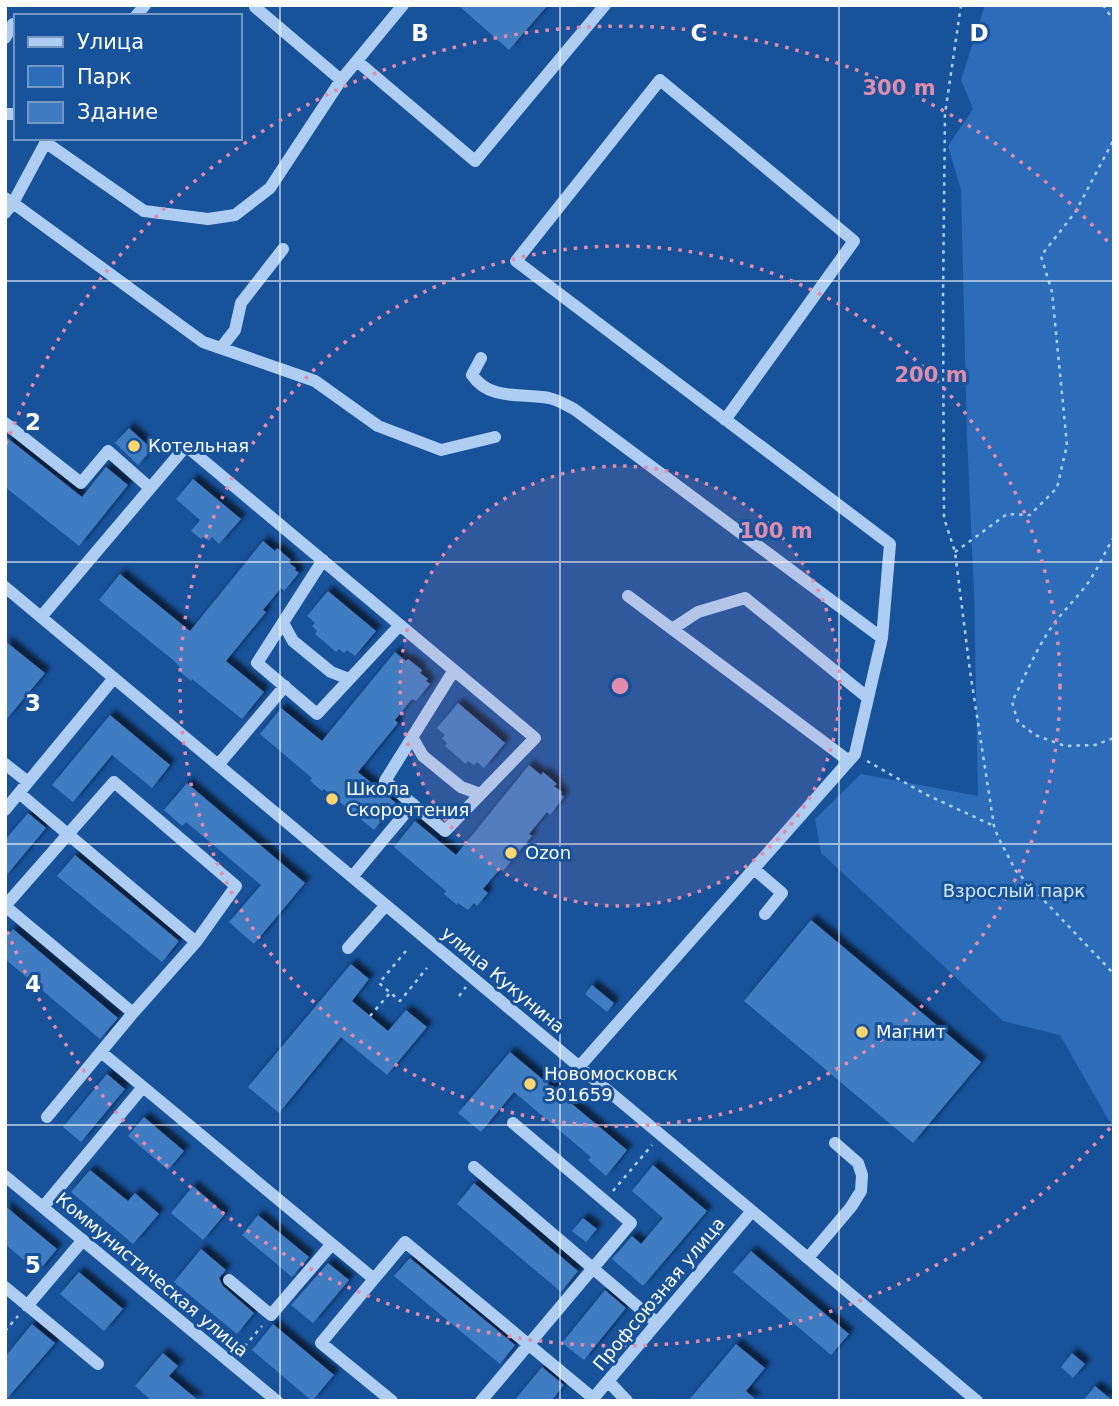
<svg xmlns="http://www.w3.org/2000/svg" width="1119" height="1406" viewBox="0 0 1119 1406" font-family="'DejaVu Sans',sans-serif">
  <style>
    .green { fill: #2c6cb8 }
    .building { fill: #417bc1; filter: url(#shadow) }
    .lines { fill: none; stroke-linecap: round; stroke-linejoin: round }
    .path { stroke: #aecdf2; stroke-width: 2.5; stroke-dasharray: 3.5 5; stroke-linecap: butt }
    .minor { stroke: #aecdf2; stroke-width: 12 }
    .grid { fill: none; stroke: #fff; stroke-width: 2; stroke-opacity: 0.55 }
    .ring { fill: none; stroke: #e08cad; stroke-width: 3.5; stroke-dasharray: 3.5 7 }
    .poi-dot { fill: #ffd56f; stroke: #18529b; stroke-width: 2.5 }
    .labels { text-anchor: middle; stroke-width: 6; stroke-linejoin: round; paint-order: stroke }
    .poi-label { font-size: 18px; fill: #fff; stroke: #18529b; text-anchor: start }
    .park-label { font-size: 18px; fill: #d6e7fc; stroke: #18529b }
    .street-label { font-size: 18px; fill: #fff; stroke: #18529b }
    .grid-label { font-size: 23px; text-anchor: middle; font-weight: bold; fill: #fff; stroke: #18529b; stroke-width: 6; stroke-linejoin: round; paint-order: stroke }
    .centre { fill: #e08cad; stroke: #18529b; stroke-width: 3.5 }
    .ring-label { font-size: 21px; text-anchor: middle; font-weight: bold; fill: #e08cad; stroke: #18529b; stroke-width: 6; stroke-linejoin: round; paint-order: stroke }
  </style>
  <defs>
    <filter id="shadow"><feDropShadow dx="5.5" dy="-5.5" stdDeviation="2" flood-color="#0009"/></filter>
  </defs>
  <rect width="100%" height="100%" fill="#18529b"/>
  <!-- green -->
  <path class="green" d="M 985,5 L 1114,5 L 1114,1127 L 1108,1119 L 1060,1035 L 1003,1021 L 821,853 L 815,819 L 861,774 L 978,796 L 974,593 L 967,437 L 961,190 L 948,146 L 973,109 L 961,80 Z"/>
  <!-- building -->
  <path class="building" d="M 458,5 L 548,5 L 509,50 Z
    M 129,428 L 152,449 L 138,465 L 115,443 Z
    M 5,436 L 82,497 L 106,467 L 128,485 L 79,546 L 5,487 Z
    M 193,479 L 241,519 L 219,544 L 212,537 L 209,541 L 203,537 L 201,539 L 191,531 L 200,520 L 176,499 Z
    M 263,541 L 275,551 L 277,548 L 291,560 L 288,562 L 296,568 L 295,570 L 299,573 L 284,591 L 281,588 L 263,610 L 266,612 L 226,661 L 264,692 L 242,719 L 192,679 L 191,681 L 178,670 L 180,667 L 173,660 L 99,600 L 120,574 L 190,631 Z
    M 328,591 L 376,631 L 355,656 L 347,650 L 344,653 L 339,649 L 336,652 L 315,634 L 317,631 L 312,626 L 315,623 L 307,616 Z
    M 5,641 L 45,673 L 5,721 Z
    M 395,652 L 406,661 L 408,659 L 422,670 L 420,673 L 428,679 L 426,681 L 430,684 L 416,701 L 412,699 L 395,720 L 398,723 L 358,772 L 396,803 L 374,830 L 324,789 L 322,791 L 310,781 L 312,778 L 260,734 L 281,708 L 322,741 Z
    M 458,703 L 505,743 L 484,768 L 477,762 L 474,765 L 468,761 L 466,764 L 445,746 L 447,743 L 442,738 L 445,735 L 437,728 Z
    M 110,715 L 170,765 L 152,788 L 112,755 L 73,802 L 52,785 Z
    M 529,765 L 541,775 L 543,772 L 557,784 L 554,786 L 562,792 L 561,794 L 564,797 L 550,815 L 547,812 L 529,834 L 532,836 L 503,871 L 500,869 L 483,889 L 488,893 L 477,906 L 474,903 L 468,910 L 458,903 L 457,905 L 444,894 L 446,891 L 394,847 L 415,821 L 456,855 Z
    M 187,783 L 305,883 L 254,944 L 229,922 L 261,885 L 186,822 L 182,826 L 164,810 Z
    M 28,813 L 46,828 L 5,877 L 5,840 Z
    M 75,855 L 179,941 L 162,962 L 57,876 Z
    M 811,920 L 981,1062 L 913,1143 L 744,1001 Z
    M 13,929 L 118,1018 L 100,1039 L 5,959 L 5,938 Z
    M 351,964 L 369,979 L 352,1001 L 388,1031 L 406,1010 L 427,1027 L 387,1075 L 341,1037 L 279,1113 L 248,1087 Z
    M 592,985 L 614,1003 L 607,1012 L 585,994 Z
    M 510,1052 L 627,1150 L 606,1176 L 588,1160 L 591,1157 L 514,1092 L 481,1132 L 458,1113 Z
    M 107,1074 L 125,1089 L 81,1142 L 63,1127 Z
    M 144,1117 L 184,1151 L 168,1170 L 128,1136 Z
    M 653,1165 L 707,1211 L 643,1286 L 612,1259 L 632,1236 L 641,1244 L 663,1218 L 632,1191 Z
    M 90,1170 L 128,1201 L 135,1193 L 159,1214 L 133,1244 L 71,1192 Z
    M 474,1183 L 578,1271 L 561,1292 L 457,1204 Z
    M 193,1186 L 225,1214 L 203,1240 L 171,1213 Z
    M 5,1206 L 57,1249 L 38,1272 L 5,1244 Z
    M 258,1215 L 309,1257 L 292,1277 L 242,1235 Z
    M 583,1218 L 597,1229 L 586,1242 L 572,1231 Z
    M 201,1249 L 226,1270 L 219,1278 L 223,1286 L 254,1313 L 237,1334 L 174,1282 Z
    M 751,1251 L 849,1334 L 831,1355 L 733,1272 Z
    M 410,1258 L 515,1345 L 500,1364 L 394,1276 Z
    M 328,1263 L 349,1280 L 313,1323 L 291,1305 Z
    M 79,1272 L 123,1309 L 104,1331 L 60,1294 Z
    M 605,1290 L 626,1308 L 584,1360 L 562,1343 Z
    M 32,1324 L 55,1343 L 5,1401 L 5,1357 Z
    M 273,1324 L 334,1375 L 312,1401 L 252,1350 Z
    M 736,1344 L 765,1368 L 746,1391 L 757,1401 L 688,1401 Z
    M 163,1353 L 178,1366 L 169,1376 L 199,1401 L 152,1401 L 135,1386 Z
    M 1072,1353 L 1085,1364 L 1073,1378 L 1061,1367 Z
    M 542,1367 L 564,1385 L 551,1401 L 514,1401 Z
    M 1095,1386 L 1113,1401 L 1083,1401 Z"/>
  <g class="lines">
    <!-- path -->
    <path class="path" d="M 961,5 L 945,114 L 943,299 L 944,518 L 955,552 L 970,671 L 994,826 L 998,837 L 1016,871 L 1114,974
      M 1103,5 L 1114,21
      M 1114,537 C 1106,549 1101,563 1093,575 C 1082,594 1065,608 1053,625 C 1036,649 1025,676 1012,702 L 1018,722 L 1035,735 L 1065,746 L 1095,745 L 1114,738
      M 955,552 L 1007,514 L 1030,515 L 1057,488 L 1067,445 L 1052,292 L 1041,256 L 1076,211 L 1114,139
      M 867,761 L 925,794 L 994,826
      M 406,951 L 379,983 L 400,1001 L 427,968
      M 459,996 L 466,987
      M 370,1016 L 390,993
      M 613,1191 L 652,1145
      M 5,1331 L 18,1316
      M 239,1353 L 262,1326"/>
    <!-- minor -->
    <path class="minor" d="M 257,5 L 255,7 L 341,80
      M 136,16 L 145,5
      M 5,38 L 13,24
      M 357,61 L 475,161 L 605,5
      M 5,114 L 16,114
      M 48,138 L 13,203 L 203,342 L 315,381 L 378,426 L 441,450 L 495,437
      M 45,142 L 144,211 L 208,219 L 235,215 L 270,188 L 341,80 L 403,5
      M 5,198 L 13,203 L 5,213
      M 221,348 L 235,330 L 241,303 L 283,249
      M 481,358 L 472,375 C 490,401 521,393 549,398 C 558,400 566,405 574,409 L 882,638
      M 5,423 L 81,483 L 108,451 L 150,488
      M 323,560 L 257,663 L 317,714 L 400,625
      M 5,587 L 752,1211 L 977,1401
      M 628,596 L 849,761
      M 41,617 L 186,446 L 535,738 L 445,831 L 385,781 L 454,670
      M 283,623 L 293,641 L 331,672 L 349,679
      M 672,629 L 698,612 L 745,598 L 868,698
      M 412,737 L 423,756 L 461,787 L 480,794
      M 5,764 L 28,782
      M 218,765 L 285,686
      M 19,793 L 196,942
      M 5,810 L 114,678
      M 754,869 L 782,893 L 765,914
      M 352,877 L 413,804
      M 5,906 L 114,782 L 236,886 L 196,942 L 133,1013 L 47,1117
      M 5,906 L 133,1013
      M 348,948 L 386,905
      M 101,1052 L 374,1279 L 405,1242 L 593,1398
      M 579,1067 L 855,754 L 882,638 L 890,544 L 516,261 L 660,80 L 854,241 L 725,420
      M 474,1167 L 657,1323
      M 5,1176 L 277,1401
      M 43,1207 L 143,1087
      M 808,1258 L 851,1207 L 861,1191 L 862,1175 L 858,1163 L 835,1143
      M 374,1279 L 321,1343 L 392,1401
      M 229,1280 L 271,1315 L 331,1245
      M 5,1287 L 98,1364
      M 27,1306 L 83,1240
      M 608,1381 L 627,1401
      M 481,1401 L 631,1223 L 513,1123
      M 591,1401 L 752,1211"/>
  </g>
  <!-- grid -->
  <path class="grid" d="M 280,5 L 280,1401M 560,5 L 560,1401M 839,5 L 839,1401M 5,281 L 1114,281M 5,562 L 1114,562M 5,844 L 1114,844M 5,1125 L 1114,1125"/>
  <!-- distance rings -->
  <circle cx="620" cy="686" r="220" fill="#e08cad" fill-opacity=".12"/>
  <g class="ring">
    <circle cx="620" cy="686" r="220"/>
    <circle cx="620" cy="686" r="440"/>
    <path d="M1110 1128A660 660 0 0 1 6 928M6 444A660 660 0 0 1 1110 244"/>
  </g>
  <!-- markers -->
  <g class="poi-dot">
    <circle cx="134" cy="446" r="7"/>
    <circle cx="332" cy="799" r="7"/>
    <circle cx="511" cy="853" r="7"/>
    <circle cx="862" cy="1032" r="7"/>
    <circle cx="530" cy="1084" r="7"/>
  </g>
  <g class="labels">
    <!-- poi labels -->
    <g class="poi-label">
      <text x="148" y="452">Котельная</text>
      <text x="346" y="795">Школа<tspan x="346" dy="21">Скорочтения</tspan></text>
      <text x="525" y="859">Ozon</text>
      <text x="876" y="1038">Магнит</text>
      <text x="544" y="1080">Новомосковск<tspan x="544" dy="21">301659</tspan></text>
    </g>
    <!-- park labels -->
    <g class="park-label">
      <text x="1014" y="897">Взрослый парк</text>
    </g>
    <!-- street labels -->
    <g class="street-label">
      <text transform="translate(503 980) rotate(40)" y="6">улица Кукунина</text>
      <text transform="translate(152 1275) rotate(40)" y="6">Коммунистическая улица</text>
      <text transform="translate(659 1294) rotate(-50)" y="6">Профсоюзная улица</text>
    </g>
  </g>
  <g class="grid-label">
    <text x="420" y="41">B</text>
    <text x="699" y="41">C</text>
    <text x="979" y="41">D</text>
    <text x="33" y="430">2</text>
    <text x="33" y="711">3</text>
    <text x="33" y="992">4</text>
    <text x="33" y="1273">5</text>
  </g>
  <circle cx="620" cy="686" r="10" class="centre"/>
  <g class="ring-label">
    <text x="899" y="95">300 m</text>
    <text x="931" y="382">200 m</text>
    <text x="776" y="538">100 m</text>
  </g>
  <!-- border -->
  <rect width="1119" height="1406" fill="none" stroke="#ffffff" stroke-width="14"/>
  <!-- legend -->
  <rect x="14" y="14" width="228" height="126" fill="#18529b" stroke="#7497c3" stroke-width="2"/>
  <rect x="28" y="37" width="35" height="10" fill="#aecdf2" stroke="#7497c3" stroke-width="2"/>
  <text x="77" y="49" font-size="21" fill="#ffffff">Улица</text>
  <rect x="28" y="66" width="35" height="21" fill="#2c6cb8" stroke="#7497c3" stroke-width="2"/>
  <text x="77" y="84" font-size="21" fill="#ffffff">Парк</text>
  <rect x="28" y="102" width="35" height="21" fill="#417bc1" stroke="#7497c3" stroke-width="2"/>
  <text x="77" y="119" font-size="21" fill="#ffffff">Здание</text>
</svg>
